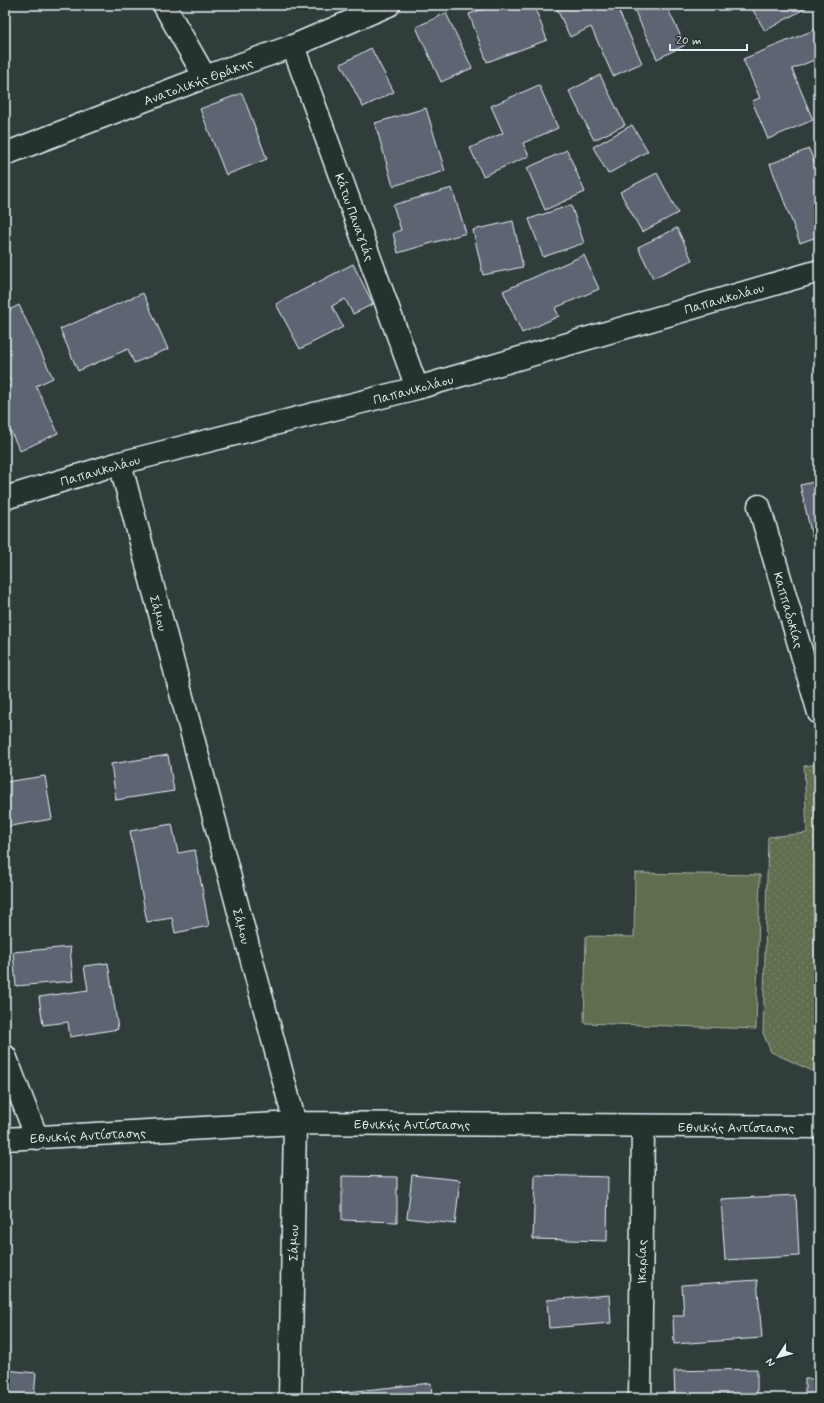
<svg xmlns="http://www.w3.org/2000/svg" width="824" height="1403" viewBox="0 0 824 1403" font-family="Mynerve,sans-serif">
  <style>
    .grass { fill: url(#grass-dots); stroke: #a4b0a4 }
    .pitch { fill: #606e4f; stroke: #a4b0a4 }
    .building { fill: #5d6573; stroke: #e8f1f8 }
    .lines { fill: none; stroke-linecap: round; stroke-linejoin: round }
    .minor-casing { stroke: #e8f1f8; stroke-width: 25 }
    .minor { stroke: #26332d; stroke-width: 22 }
    .labels { text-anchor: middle; stroke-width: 4; stroke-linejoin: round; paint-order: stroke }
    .street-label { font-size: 13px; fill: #e8f1f8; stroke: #26332d }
  </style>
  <defs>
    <pattern id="grass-dots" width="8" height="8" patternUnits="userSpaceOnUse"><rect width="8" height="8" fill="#606e4f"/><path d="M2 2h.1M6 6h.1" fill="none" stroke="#778369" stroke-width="1.8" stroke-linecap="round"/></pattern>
  </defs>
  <rect width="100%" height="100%" fill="#313d3b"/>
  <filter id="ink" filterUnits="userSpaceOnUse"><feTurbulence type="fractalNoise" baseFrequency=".025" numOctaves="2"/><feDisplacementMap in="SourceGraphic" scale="8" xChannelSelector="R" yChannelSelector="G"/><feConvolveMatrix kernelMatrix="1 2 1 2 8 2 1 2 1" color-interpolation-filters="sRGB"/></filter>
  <g filter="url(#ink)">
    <!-- grass -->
    <path class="grass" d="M 819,764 L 819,1074 L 771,1052 L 763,1033 L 768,837 L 807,833 L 804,766 Z"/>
    <!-- pitch -->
    <path class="pitch" d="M 635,873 L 760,875 L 756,1029 L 584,1023 L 586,936 L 634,937 Z"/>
    <!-- building -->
    <path class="building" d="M 495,5 L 534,5 L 547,40 L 487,62 L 469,14 Z
      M 555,5 L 616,5 L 642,63 L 613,76 L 591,27 L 570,37 Z
      M 632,5 L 666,5 L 685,45 L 657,59 Z
      M 750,5 L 811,5 L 765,31 Z
      M 446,13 L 472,68 L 441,82 L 416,27 Z
      M 819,28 L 819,58 L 792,69 L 813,120 L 768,139 L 752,101 L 760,98 L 743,59 Z
      M 371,48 L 394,92 L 363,107 L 341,64 Z
      M 600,75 L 625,125 L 594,140 L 569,91 Z
      M 539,85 L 558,128 L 523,143 L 529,156 L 483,176 L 470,148 L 503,133 L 491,106 Z
      M 242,93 L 267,159 L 226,175 L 200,109 Z
      M 426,108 L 445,171 L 393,186 L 375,123 Z
      M 632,125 L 648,151 L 608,174 L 593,147 Z
      M 809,149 L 819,175 L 819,236 L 800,243 L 770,164 Z
      M 567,150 L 585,192 L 545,210 L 527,168 Z
      M 657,173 L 678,213 L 642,232 L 620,192 Z
      M 452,188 L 466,233 L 398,253 L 393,233 L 401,230 L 393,205 Z
      M 571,205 L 584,243 L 543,257 L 529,219 Z
      M 513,221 L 523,267 L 483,275 L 473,230 Z
      M 677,228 L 692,260 L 653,278 L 638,247 Z
      M 584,255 L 599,289 L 555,308 L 559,316 L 522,333 L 503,291 Z
      M 353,264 L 373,304 L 353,314 L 345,299 L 332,306 L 343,327 L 300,349 L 276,304 Z
      M 143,293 L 168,349 L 134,363 L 128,349 L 78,371 L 60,329 Z
      M 19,305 L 53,378 L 36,386 L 58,433 L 20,451 L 5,420 L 5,388 L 12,384 L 5,371 L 5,312 Z
      M 819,481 L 819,536 L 812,537 L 800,485 Z
      M 168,755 L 174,791 L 116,800 L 111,764 Z
      M 45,776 L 52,819 L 5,827 L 5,782 Z
      M 172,824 L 178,853 L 195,850 L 209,926 L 175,933 L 172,918 L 147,922 L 130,831 Z
      M 70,947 L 73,981 L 16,986 L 13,952 Z
      M 108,963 L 118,1029 L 70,1037 L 68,1022 L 43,1025 L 39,997 L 88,990 L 84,966 Z
      M 412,1175 L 460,1180 L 455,1224 L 407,1218 Z
      M 535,1175 L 608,1177 L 607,1241 L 533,1239 Z
      M 342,1176 L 397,1177 L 397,1222 L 342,1220 Z
      M 796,1195 L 799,1256 L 725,1260 L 721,1199 Z
      M 757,1280 L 762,1338 L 674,1344 L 673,1316 L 684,1316 L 682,1285 Z
      M 609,1295 L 611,1323 L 549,1328 L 547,1300 Z
      M 757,1369 L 757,1395 L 761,1395 L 762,1398 L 675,1398 L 674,1371 Z
      M 5,1370 L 36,1373 L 34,1398 L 5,1398 Z
      M 805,1379 L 819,1379 L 819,1398 L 805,1398 Z
      M 431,1383 L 432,1398 L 338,1398 L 337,1393 Z"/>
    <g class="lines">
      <defs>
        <path id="minor" d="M 164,5 L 205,77
          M 293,46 L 417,388
          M 5,154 L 205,77 L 293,46 L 389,5
          M 120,463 L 295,1123 L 290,1398
          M 5,498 L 120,463 L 417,388 L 819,271
          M 759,506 L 819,713
          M 5,1056 L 37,1138
          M 5,1139 L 295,1123 L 819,1127
          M 640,1398 L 643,1126"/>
      </defs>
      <!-- minor casing -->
      <use href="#minor" class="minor-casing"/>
      <!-- minor -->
      <use href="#minor" class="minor"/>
    </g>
  </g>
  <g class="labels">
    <!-- street labels -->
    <g class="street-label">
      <text transform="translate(198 81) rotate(-20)" y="5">Ανατολικής Θράκης</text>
      <text transform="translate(355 217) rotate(70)" y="5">Κάτω Παναγιάς</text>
      <text transform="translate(724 298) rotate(-16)" y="5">Παπανικολάου</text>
      <text transform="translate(413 389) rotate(-15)" y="5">Παπανικολάου</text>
      <text transform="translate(100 470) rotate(-16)" y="5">Παπανικολάου</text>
      <text transform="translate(789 610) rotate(74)" y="5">Καππαδοκίας</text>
      <text transform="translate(159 613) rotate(75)" y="5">Σάμου</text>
      <text transform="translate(242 926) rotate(75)" y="5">Σάμου</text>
      <text x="412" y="1129">Εθνικής Αντίστασης</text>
      <text x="736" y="1132">Εθνικής Αντίστασης</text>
      <text transform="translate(88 1135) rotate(-3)" y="5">Εθνικής Αντίστασης</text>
      <text transform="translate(293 1243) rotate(-89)" y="5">Σάμου</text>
      <text transform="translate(641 1262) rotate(-90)" y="5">Ικαρίας</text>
    </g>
  </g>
  <!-- margin -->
  <rect width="824" height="1403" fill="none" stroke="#26332d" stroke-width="20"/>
  <rect x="10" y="10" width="804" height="1383" fill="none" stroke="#e8f1f8" stroke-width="1.5" filter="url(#ink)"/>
  <!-- north arrow -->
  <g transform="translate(778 1357) rotate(234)" stroke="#26332d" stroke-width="3" paint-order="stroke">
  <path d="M0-3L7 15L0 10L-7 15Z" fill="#e8f1f8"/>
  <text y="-6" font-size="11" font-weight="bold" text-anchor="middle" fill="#e8f1f8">N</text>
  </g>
  <!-- scale -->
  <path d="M670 44v6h77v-6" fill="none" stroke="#e8f1f8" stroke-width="2"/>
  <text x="676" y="44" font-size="12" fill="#e8f1f8" stroke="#26332d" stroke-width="3" paint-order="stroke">20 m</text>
</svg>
